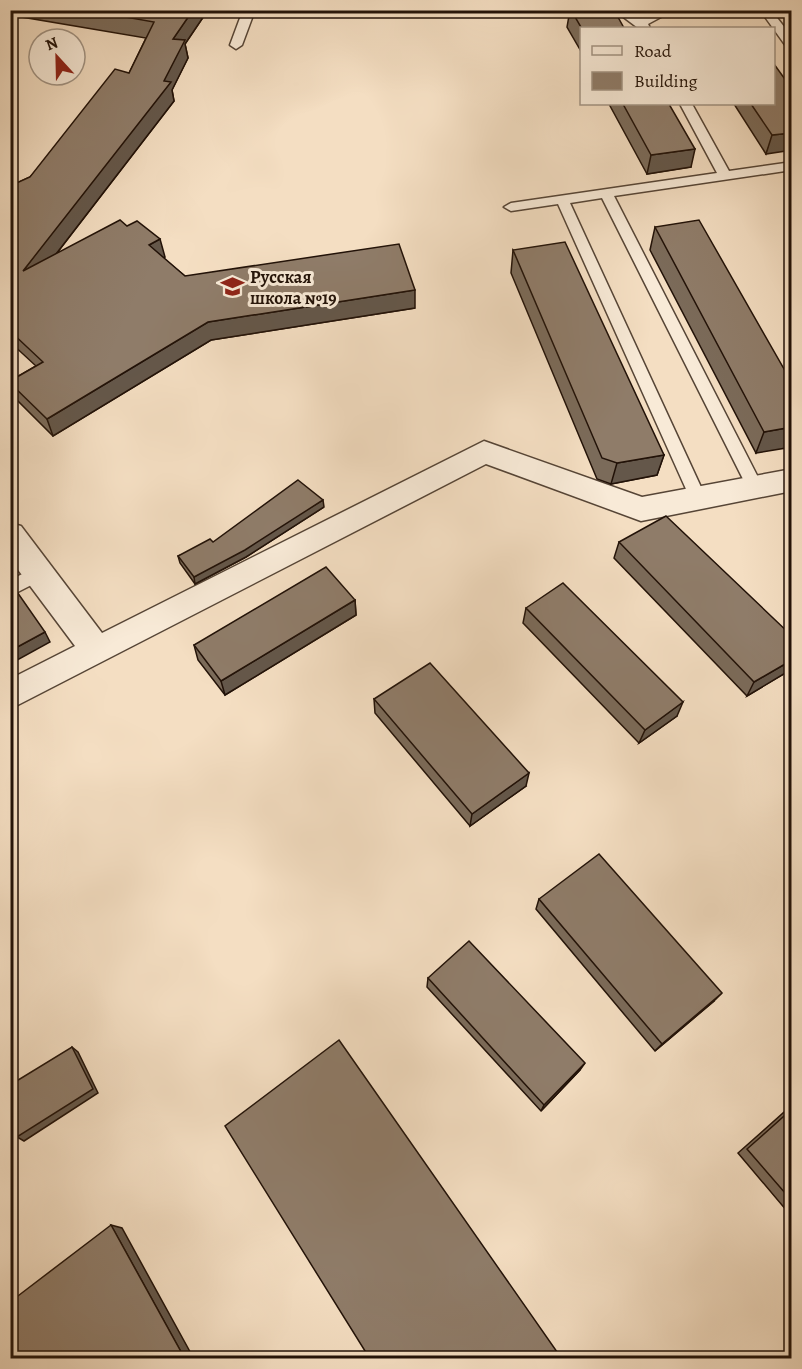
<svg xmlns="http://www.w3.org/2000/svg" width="802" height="1369" viewBox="0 0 802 1369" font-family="Alegreya,serif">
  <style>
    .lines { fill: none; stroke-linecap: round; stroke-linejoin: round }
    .lane-casing { stroke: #564536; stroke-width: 3 }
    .street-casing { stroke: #564536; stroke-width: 3 }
    .lane { fill: #f8ead7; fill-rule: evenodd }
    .street { fill: #f8ead7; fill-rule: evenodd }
    .wall { fill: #7b6b5a; stroke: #221208; stroke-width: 1.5 }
    .shaded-wall { fill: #64574a; stroke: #221208; stroke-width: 1.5 }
    .building { fill: #8f7c69; stroke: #221208; stroke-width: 1.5 }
    .labels { text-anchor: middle; stroke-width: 6; stroke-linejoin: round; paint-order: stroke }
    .far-poi-label { font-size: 18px; font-weight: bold; fill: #221208; stroke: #f8ead7; text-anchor: start }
  </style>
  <rect width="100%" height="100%" fill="#f4dec2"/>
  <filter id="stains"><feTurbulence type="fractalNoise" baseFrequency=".00333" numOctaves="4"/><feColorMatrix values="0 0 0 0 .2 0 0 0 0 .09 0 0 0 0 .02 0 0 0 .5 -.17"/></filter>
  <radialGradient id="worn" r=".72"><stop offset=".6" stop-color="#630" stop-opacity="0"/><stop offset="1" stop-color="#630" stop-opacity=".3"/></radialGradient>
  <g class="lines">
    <defs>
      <path id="lane" d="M 243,10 L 255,10 L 242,45 L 236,49 L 230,45 Z
        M 614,10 L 628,10 L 641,18 L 659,10 L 674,10 L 648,24 L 650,28 L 638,28 Z
        M 760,10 L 771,10 L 792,37 L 792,49 L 788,49 Z
        M 680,104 L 692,104 L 729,171 L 792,162 L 792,170 L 614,196 L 763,487 L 761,491 L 755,493 L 749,491 L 602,198 L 570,203 L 706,498 L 704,502 L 698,504 L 692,502 L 690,498 L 558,204 L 511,211 L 504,207 L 511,203 L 717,173 Z
        M 39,566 L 45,568 L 47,573 L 45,578 L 10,596 L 10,580 Z"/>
      <path id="street" d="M 484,441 L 642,497 L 792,469 L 792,491 L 641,521 L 486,464 L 10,709 L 10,679 L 75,646 L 10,559 L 10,523 L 21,526 L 102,633 Z"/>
    </defs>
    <!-- lane casing -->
    <use href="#lane" class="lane-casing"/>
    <!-- street casing -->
    <use href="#street" class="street-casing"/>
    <!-- lane -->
    <use href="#lane" class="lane"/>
    <!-- street -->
    <use href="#street" class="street"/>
  </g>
  <!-- wall -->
  <path class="wall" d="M 10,10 L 208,10 L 185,44 L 188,58 L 172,90 L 174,101 L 57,253 L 165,257 L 163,258 L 185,276 L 415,308 L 211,340 L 53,436 L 16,399 L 10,385 L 10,381 L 36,366 L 10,342 L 10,186 L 30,177 L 129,73 L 146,38 L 10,15 Z
    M 570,10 L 614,10 L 582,28 L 582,53 L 567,27 Z
    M 792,89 L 766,154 L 734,104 L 774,104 Z
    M 609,104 L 669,104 L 691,167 L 647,174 Z
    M 655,227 L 792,383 L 756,453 L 650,250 Z
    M 513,250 L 664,455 L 657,475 L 611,484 L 597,479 L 511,273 Z
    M 324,507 L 246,557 L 195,584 L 180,563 L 178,556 Z
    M 619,542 L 792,636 L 792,669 L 747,696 L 614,558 Z
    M 355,600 L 356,615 L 225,695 L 198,660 L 194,645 Z
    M 526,608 L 677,716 L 639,743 L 523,623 Z
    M 374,699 L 526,786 L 470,826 L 375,713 Z
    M 539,899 L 714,1001 L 655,1051 L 536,909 Z
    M 428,978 L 580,1070 L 541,1111 L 427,987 Z
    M 792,1105 L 792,1217 L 738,1153 Z"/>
  <!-- shaded-wall -->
  <path class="shaded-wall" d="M 193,10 L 208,10 L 185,44 L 188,58 L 172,90 L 174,101 L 29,289 L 23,271 L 164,81 L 173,39 Z
    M 792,133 L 792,150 L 766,154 L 772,135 Z
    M 695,149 L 691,167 L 647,174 L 651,155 Z
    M 160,239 L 165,257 L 153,263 L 149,245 Z
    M 415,290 L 415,308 L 211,340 L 53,436 L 47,419 L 208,322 Z
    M 792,427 L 792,447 L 756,453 L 764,432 Z
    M 664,455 L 657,475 L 611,484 L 617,463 Z
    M 323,500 L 324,507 L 246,557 L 195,584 L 194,577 Z
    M 355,600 L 356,615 L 225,695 L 221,681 Z
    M 45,632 L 50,642 L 10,664 L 10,651 Z
    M 792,660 L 792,669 L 747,696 L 754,682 Z
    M 683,702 L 677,716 L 639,743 L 645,730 Z
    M 529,773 L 526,786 L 470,826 L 472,814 Z
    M 722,993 L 714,1001 L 655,1051 L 662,1044 Z
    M 72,1047 L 78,1052 L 98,1093 L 24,1141 L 17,1137 Z
    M 585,1063 L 580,1070 L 541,1111 L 544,1105 Z
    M 111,1225 L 122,1228 L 194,1359 L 185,1359 Z"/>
  <!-- building -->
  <path class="building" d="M 86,10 L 193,10 L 173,39 L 185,40 L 164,81 L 171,82 L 23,271 L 120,220 L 127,226 L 137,221 L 160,239 L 149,245 L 185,276 L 399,244 L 415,290 L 208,322 L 47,419 L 10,383 L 10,381 L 43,362 L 10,331 L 10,186 L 30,177 L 115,69 L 129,73 L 154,22 Z
    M 571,10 L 614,10 L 624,28 L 582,28 L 582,29 Z
    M 774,64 L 792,89 L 792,133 L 772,135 L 751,104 L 774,104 Z
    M 623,104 L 669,104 L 695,149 L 651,155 Z
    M 699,220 L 792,383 L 792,427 L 764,432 L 655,227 Z
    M 565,242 L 664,455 L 617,463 L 602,458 L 513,250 Z
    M 298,480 L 323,500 L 245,550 L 194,577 L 178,556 L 210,539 L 213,542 Z
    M 666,516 L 792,636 L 792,660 L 754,682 L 619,542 Z
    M 326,567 L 355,600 L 221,681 L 194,645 Z
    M 563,583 L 683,702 L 645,730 L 526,608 Z
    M 15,589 L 45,632 L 10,651 L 10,592 Z
    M 430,663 L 529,773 L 472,814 L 374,699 Z
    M 599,854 L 722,993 L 662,1044 L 539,899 Z
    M 469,941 L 585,1063 L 544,1105 L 428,978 Z
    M 339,1040 L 562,1359 L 370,1359 L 225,1126 Z
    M 72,1047 L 93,1089 L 17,1137 L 10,1124 L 10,1085 Z
    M 792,1109 L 792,1201 L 747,1149 Z
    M 111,1225 L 185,1359 L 10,1359 L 10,1302 Z"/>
  <!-- icons -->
  <defs>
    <symbol id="school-bare" viewBox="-9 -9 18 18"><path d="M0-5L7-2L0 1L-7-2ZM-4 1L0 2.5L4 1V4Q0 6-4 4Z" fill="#8f2418" stroke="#f8ead7" stroke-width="2.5" paint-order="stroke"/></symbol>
  </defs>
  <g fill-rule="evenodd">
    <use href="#school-bare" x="216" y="270" width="33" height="33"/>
  </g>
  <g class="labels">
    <!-- far-poi labels -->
    <g class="far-poi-label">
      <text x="250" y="283">Русская<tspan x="250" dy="21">школа №19</tspan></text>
    </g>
  </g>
  <!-- margin -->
  <rect width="802" height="1369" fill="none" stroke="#f4dec2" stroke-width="36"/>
  <rect x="12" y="12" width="778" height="1345" fill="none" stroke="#221208" stroke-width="3"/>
  <rect x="18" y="18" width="766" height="1333" fill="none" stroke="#221208" stroke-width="1.5"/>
  <!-- legend -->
  <rect x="580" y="27" width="195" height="78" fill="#f8ead7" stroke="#a29484" stroke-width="1.5"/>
  <rect x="592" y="46" width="30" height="9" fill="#f8ead7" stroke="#a29484" stroke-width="1.5"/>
  <text x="634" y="57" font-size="18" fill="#221208">Road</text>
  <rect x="592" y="72" width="30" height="18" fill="#8f7c69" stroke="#a29484" stroke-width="1.5"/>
  <text x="634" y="87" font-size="18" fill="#221208">Building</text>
  <!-- north arrow -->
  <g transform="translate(57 57) rotate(338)"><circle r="28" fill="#f8ead7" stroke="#a29484" stroke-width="1.5"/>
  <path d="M0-4.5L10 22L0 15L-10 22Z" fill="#8f2418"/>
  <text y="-9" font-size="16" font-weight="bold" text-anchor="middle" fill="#221208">N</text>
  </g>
  <rect width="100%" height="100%" filter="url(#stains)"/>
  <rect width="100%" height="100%" fill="url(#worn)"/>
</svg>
